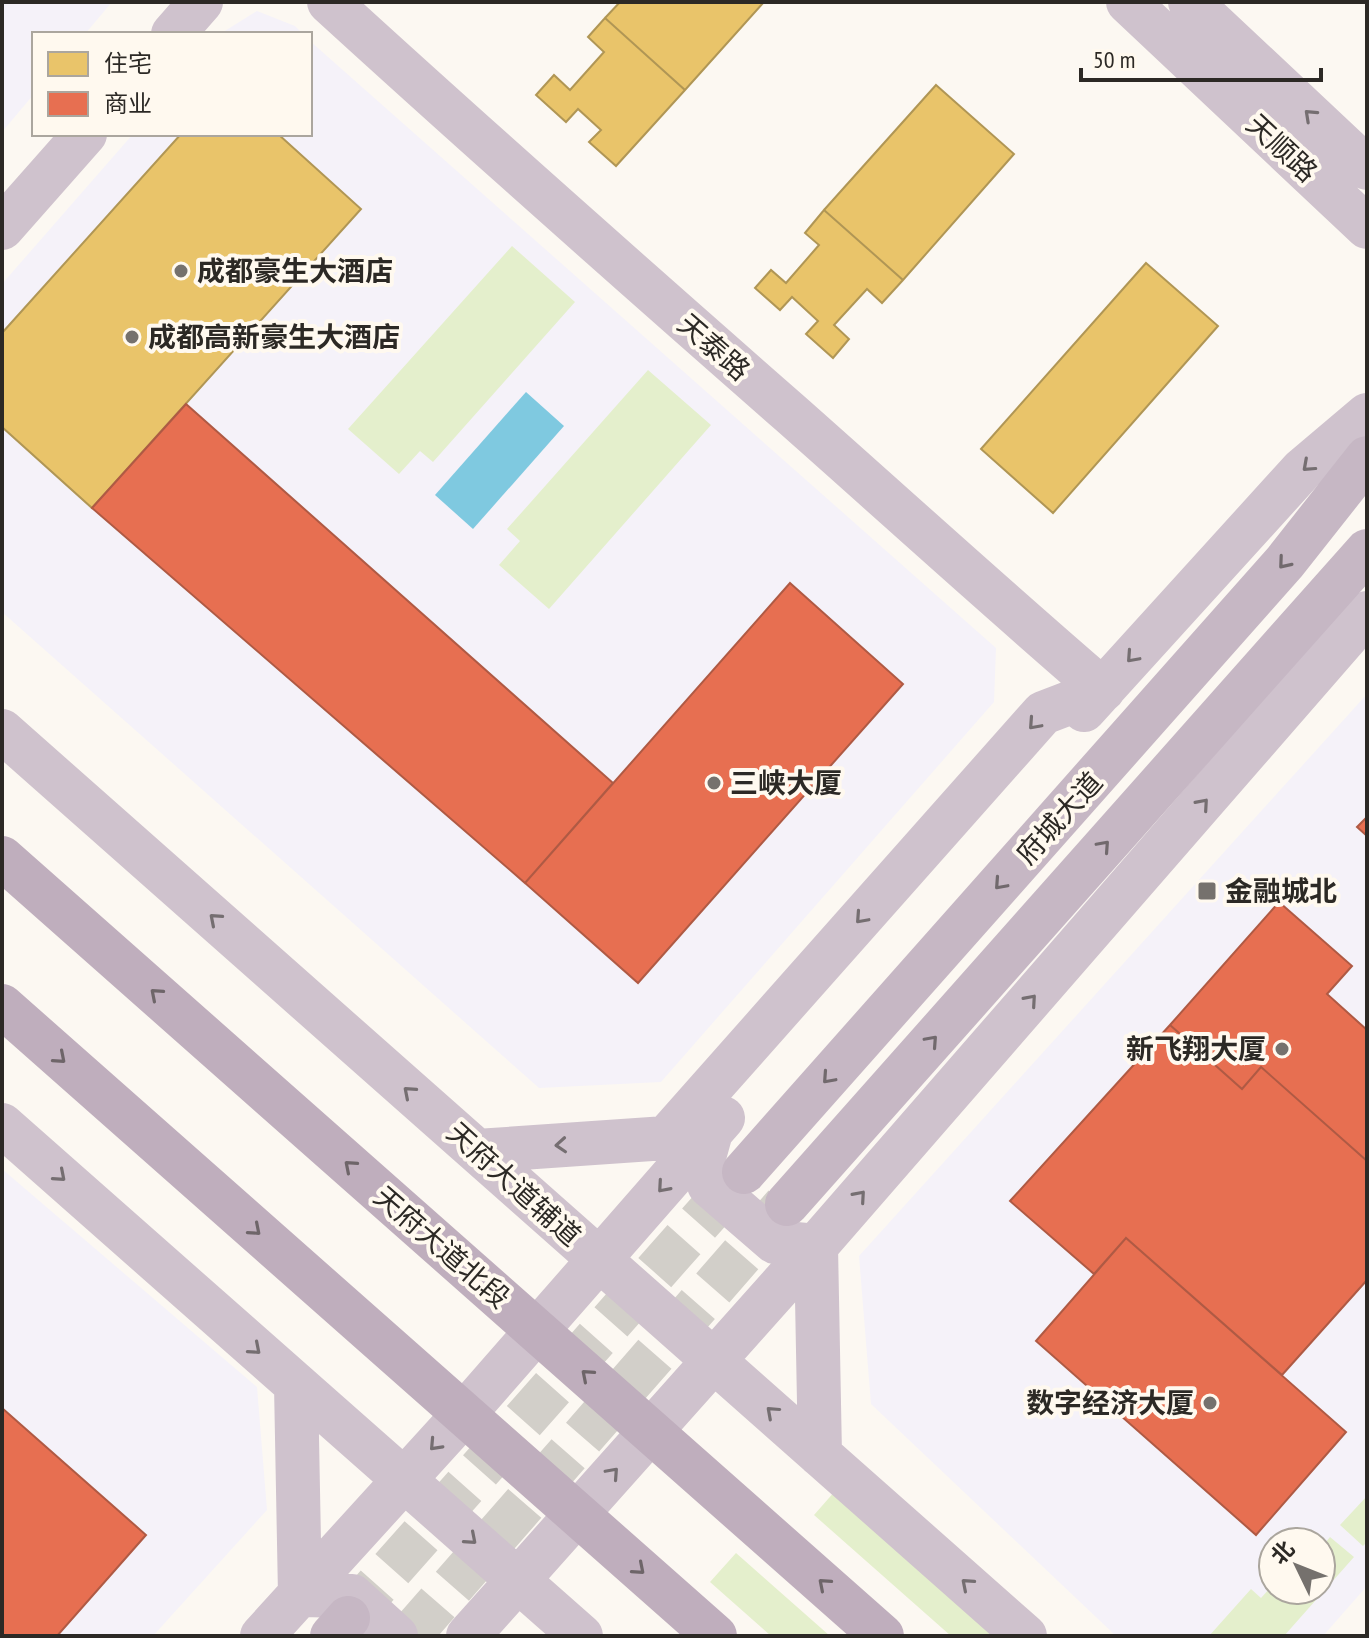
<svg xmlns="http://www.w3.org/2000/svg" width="1369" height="1638" viewBox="0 0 1369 1638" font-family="'PT Sans Narrow','Noto Sans SC',sans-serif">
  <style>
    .commercial { fill: #f5f2f9; fill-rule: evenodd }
    .green { fill: #e4efcc }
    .water { fill: #7fc9e0 }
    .homes { fill: #e9c46a; stroke: #b09655; stroke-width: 2 }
    .shops { fill: #e76f51; stroke: #af5a44; stroke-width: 2 }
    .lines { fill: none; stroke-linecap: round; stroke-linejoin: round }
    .secondary-tunnel { stroke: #d2cfc9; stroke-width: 44; stroke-dasharray: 44 22; stroke-linecap: butt }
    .tertiary { stroke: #cfc2cd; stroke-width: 44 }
    .secondary { stroke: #c6b7c4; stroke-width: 44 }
    .primary { stroke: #bfaebd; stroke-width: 44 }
    .oneway { stroke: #756e71 }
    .oneway2 { stroke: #71696d }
    .oneway3 { stroke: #6e6569 }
    .poi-dot { fill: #75716d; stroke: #fff9ef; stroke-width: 3 }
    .labels { text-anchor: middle; stroke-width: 8; stroke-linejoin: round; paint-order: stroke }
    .street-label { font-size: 28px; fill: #2c2925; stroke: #fff9ef }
    .poi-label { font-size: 28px; font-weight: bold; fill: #2c2925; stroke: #fff9ef; text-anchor: start }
  </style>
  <rect width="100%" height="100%" fill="#fcf8f2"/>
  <!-- commercial -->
  <path class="commercial" d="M 2,2 L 112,2 L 85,34 L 34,34 L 34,94 L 2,132 Z
    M 257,11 L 295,26 L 303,34 L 220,34 Z
    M 310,41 L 996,648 L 994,702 L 661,1082 L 539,1088 L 2,612 L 2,284 L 133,134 L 310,134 Z
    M 1367,694 L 1367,1586 L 1323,1636 L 1116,1636 L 871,1404 L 859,1256 ZM 1273,1542 L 1321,1542 L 1321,1590 L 1273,1590 Z
    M 2,1169 L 257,1387 L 267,1510 L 153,1636 L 2,1636 Z"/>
  <!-- green -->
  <path class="green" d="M 512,246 L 575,302 L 433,462 L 420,451 L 399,474 L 348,429 Z
    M 648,370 L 711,425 L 549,609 L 499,565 L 520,541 L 507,529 Z
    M 843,1482 L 1017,1636 L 951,1636 L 814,1515 Z
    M 1367,1496 L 1367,1542 L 1363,1546 L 1340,1525 Z
    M 1330,1537 L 1354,1557 L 1284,1636 L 1209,1636 L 1251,1589 L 1261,1598 L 1270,1588 L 1278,1595 L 1284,1590 L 1321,1590 L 1321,1548 Z
    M 736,1553 L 830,1636 L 771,1636 L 710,1582 Z"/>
  <!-- water -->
  <path class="water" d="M 526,392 L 564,426 L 473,529 L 435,495 Z"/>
  <!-- homes -->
  <path class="homes" d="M 620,2 L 764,2 L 685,90 L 605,18 Z
    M 605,18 L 685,90 L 616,166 L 589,142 L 601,130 L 578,109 L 566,122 L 536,95 L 554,75 L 570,90 L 604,52 L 588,37 Z
    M 936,85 L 1014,154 L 903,280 L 824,210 Z
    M 181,134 L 278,134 L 361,209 L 92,508 L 2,427 L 2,333 Z
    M 824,210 L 903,280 L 882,303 L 867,289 L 834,325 L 849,339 L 833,358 L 806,334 L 818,321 L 792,297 L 780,310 L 755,288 L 771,270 L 786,283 L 819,245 L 805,233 Z
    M 1146,263 L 1218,326 L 1053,513 L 981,449 Z"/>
  <!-- shops -->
  <path class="shops" d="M 186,404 L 613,783 L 525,883 L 92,508 Z
    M 790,583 L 903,684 L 638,983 L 525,883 Z
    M 1367,817 L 1367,836 L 1357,827 Z
    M 1279,902 L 1352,966 L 1327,994 L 1367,1030 L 1367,1161 L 1261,1067 L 1242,1089 L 1170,1025 Z
    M 1170,1025 L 1242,1089 L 1261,1067 L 1367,1161 L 1367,1280 L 1282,1375 L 1126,1238 L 1094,1274 L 1010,1201 Z
    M 1126,1238 L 1346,1432 L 1256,1535 L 1036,1341 Z
    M 2,1408 L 146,1535 L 57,1636 L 2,1636 Z"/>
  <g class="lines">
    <!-- secondary-tunnel -->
    <path class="secondary-tunnel" d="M 348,1618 L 744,1172
      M 409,1636 L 786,1204"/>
    <!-- tertiary -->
    <path class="tertiary" d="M 329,2 C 481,141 635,277 790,413 C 894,505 997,599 1103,690 L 1043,713 L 666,1138 L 477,1151
      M 1128,2 L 1367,227
      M 1190,2 L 1367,168
      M 173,34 L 201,2
      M 2,228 L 85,134
      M 1084,710 L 1302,470 L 1367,415
      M 2,731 L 1025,1636
      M 2,1125 L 581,1636
      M 711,1132 L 703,1161 L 709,1185 L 775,1242 L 816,1246 L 820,1455
      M 296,1385 L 300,1595 L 352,1596 L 396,1636
      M 262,1636 L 464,1414 L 723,1118
      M 468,1636 L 816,1246 L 1367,613"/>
    <!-- secondary -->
    <path class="secondary" d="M 744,1172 L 1285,562 L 1367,458
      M 787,1204 L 1367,551
      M 332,1636 L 348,1618"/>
    <!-- primary -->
    <path class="primary" d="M 2,858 L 882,1636
      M 2,1006 L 715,1636"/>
  </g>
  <!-- one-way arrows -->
  <defs><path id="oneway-chevron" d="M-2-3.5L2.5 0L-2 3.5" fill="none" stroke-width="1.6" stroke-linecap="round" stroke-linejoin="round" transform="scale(2)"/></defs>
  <g class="oneway">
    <use href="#oneway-chevron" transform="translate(1310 115) rotate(-137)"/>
    <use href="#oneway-chevron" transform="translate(1308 466) rotate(138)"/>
    <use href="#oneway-chevron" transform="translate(1132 657) rotate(132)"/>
    <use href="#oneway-chevron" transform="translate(1034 724) rotate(132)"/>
    <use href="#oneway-chevron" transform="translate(1203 804) rotate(-49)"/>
    <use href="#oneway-chevron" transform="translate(861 918) rotate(132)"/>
    <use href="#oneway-chevron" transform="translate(215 919) rotate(-139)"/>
    <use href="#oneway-chevron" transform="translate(1031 1000) rotate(-49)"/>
    <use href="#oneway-chevron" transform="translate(409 1092) rotate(-139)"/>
    <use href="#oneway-chevron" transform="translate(561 1145) rotate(176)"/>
    <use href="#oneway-chevron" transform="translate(60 1176) rotate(41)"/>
    <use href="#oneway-chevron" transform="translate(663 1187) rotate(131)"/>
    <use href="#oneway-chevron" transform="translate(860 1196) rotate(-49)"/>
    <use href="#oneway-chevron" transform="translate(255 1349) rotate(41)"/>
    <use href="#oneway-chevron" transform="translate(772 1412) rotate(-138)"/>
    <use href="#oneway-chevron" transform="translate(435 1445) rotate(133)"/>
    <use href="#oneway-chevron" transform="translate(613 1473) rotate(-48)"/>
    <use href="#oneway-chevron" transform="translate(471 1539) rotate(41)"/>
    <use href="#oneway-chevron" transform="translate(967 1584) rotate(-139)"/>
  </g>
  <g class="oneway2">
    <use href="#oneway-chevron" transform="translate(1284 563) rotate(130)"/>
    <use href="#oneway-chevron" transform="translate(1104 846) rotate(-48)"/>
    <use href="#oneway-chevron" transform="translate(1000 884) rotate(132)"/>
    <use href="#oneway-chevron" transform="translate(932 1041) rotate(-48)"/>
    <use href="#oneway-chevron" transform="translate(828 1078) rotate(132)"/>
  </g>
  <g class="oneway3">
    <use href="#oneway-chevron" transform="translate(156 994) rotate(-139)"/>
    <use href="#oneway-chevron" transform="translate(60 1058) rotate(41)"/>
    <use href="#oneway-chevron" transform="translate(350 1166) rotate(-139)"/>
    <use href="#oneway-chevron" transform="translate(255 1230) rotate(41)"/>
    <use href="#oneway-chevron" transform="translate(587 1375) rotate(-139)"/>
    <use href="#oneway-chevron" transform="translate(639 1569) rotate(41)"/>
    <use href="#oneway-chevron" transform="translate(824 1584) rotate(-139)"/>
  </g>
  <!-- markers -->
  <g class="poi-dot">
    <circle cx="181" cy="271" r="8"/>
    <circle cx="132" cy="337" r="8"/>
    <circle cx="714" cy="783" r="8"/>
    <rect x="1197" y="881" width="20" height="20" rx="4"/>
    <circle cx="1282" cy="1049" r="8"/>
    <circle cx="1210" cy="1403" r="8"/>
  </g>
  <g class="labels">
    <!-- street labels -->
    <g class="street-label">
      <text transform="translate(1282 148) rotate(43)" y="10">天顺路</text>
      <text transform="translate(714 347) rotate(41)" y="10">天泰路</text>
      <text transform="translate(1059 818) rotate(-48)" y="10">府城大道</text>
      <text transform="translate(514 1184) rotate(42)" y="10">天府大道辅道</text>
      <text transform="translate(442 1247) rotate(41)" y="10">天府大道北段</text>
    </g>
    <!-- poi labels -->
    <g class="poi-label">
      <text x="197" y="281">成都豪生大酒店</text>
      <text x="148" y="347">成都高新豪生大酒店</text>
      <text x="730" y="793">三峡大厦</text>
      <text x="1225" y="901">金融城北</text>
      <text x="1266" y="1059" text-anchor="end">新飞翔大厦</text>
      <text x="1194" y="1413" text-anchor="end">数字经济大厦</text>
    </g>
  </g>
  <!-- border -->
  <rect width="1369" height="1638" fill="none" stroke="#2c2925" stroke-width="8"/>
  <!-- legend -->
  <rect x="32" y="32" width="280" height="104" fill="#fff9ef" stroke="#aba69e" stroke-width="2"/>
  <rect x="48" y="52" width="40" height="24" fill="#e9c46a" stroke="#aba69e" stroke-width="2"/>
  <text x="104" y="72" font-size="24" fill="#2c2925">住宅</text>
  <rect x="48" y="92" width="40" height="24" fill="#e76f51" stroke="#aba69e" stroke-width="2"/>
  <text x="104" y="112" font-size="24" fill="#2c2925">商业</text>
  <!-- north arrow -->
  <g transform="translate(1297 1566) rotate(313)"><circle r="38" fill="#fff9ef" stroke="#aba69e" stroke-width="2"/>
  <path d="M0-6L14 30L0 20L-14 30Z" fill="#75716d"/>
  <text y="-12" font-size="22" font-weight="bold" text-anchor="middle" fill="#2c2925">北</text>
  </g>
  <!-- scale -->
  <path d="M1081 68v12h240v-12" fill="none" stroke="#2c2925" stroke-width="4"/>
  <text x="1093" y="68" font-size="24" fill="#2c2925" stroke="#fff9ef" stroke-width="6" paint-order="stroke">50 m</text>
</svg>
